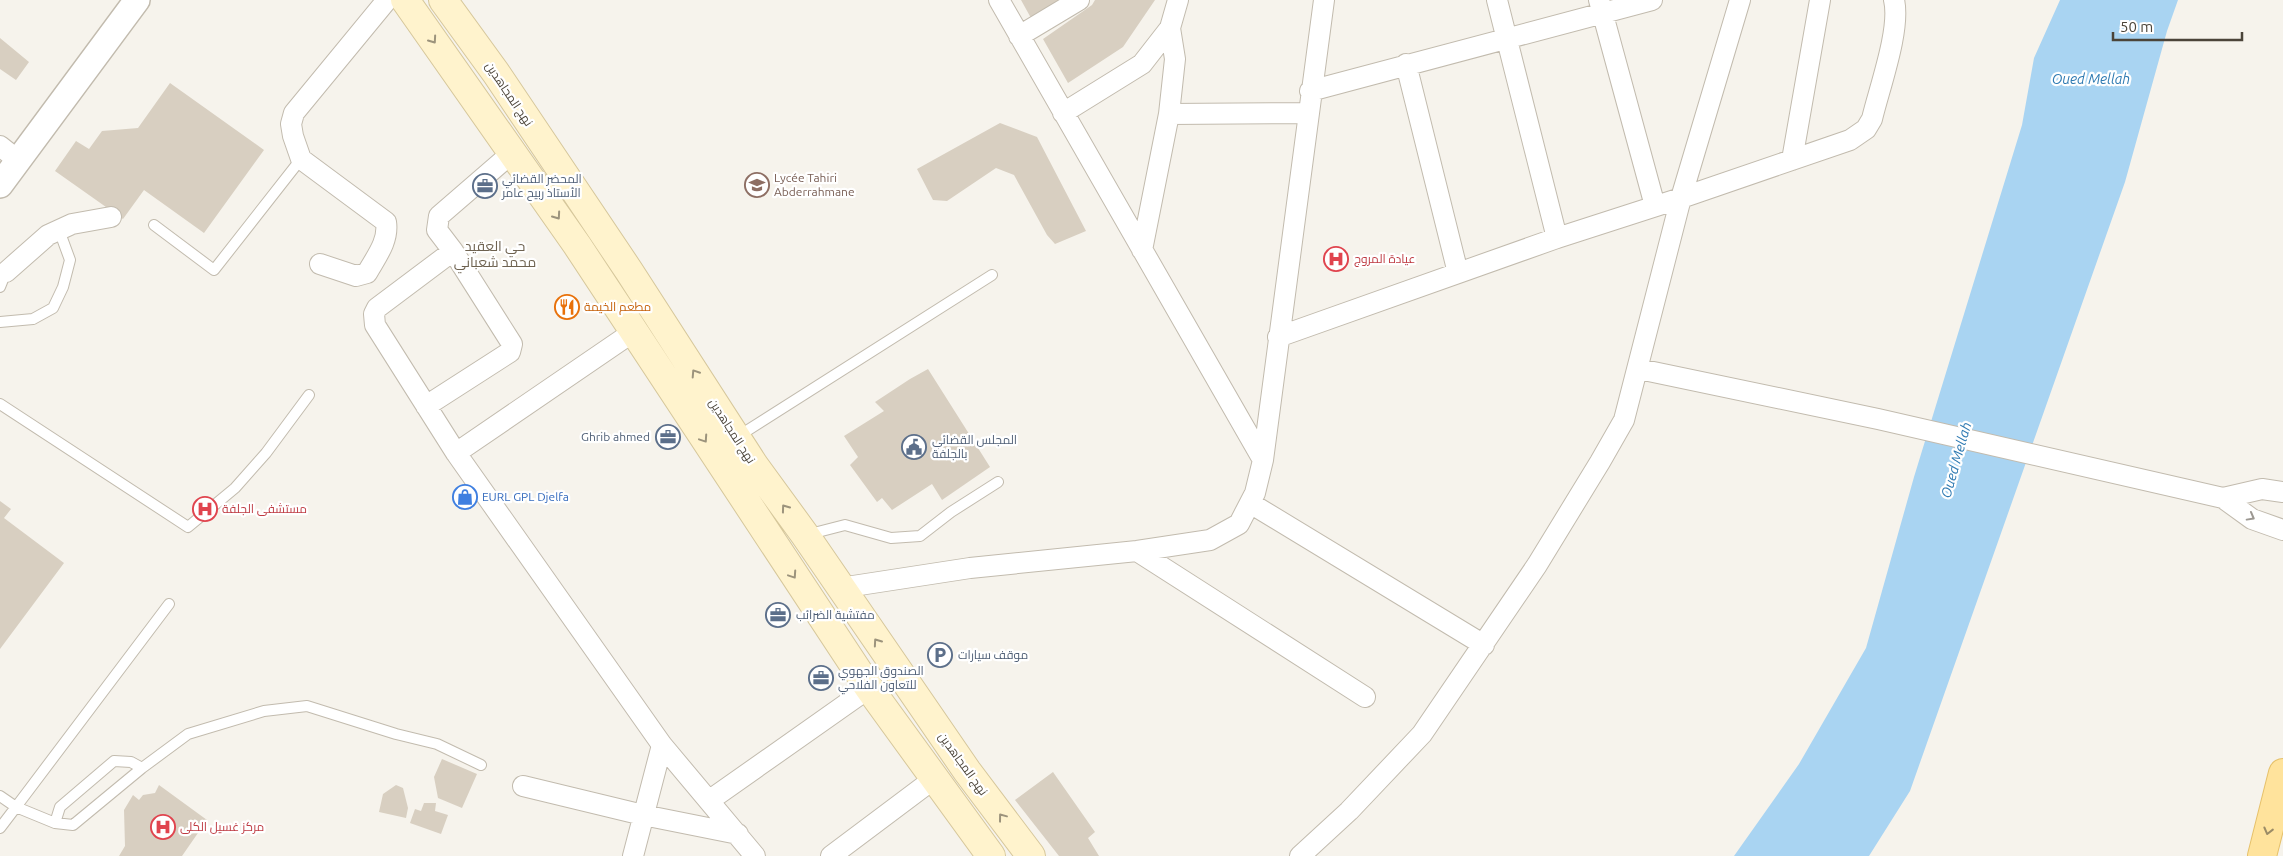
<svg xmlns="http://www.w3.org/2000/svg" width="2283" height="856" viewBox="0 0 2283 856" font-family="Ubuntu,Cairo,sans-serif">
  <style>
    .water { fill: #a9d4f2 }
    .building { fill: #d8cfc1 }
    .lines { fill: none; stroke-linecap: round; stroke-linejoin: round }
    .service-casing { stroke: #c2bbae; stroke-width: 12 }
    .minor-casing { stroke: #c2bbae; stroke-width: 22 }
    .tertiary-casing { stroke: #c2bbae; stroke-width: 28 }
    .secondary-casing { stroke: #d6c79b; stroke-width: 30 }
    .primary-casing { stroke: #e6c16a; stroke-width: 30 }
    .service { stroke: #fff; stroke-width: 10 }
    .minor { stroke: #fff; stroke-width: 20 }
    .tertiary { stroke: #fff; stroke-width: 25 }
    .secondary { stroke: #fff3cd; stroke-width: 28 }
    .primary { stroke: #ffe39c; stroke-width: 28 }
    .oneway { stroke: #9c937c }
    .oneway2 { stroke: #9c9892 }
    .oneway3 { stroke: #9c8c66 }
    .labels { text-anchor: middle; stroke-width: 4.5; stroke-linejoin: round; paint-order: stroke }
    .street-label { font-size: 12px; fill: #4b4439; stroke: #fff }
    .education-label { font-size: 12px; fill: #785e54; stroke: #fff; text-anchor: start }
    .service-label { font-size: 12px; fill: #4e5e75; stroke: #fff; text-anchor: start }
    .health-label { font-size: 12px; fill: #be3a42; stroke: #fff; text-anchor: start }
    .food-label { font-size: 12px; fill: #c56008; stroke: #fff; text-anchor: start }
    .shop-label { font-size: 12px; fill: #366cbe; stroke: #fff; text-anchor: start }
    .water-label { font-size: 14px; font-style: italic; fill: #2e7ab2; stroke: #fff }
    .neighbourhood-label { font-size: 14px; fill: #6e6250; stroke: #fff }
  </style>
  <rect width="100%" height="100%" fill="#f6f3ec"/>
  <!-- water -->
  <path class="water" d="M 2060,0 L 2178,0 L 2167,31 L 2125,182 L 1910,791 L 1869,856 L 1734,856 L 1799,764 L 1866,648 L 1914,477 L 2022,125 L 2034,58 Z"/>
  <!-- building -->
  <path class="building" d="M 1021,0 L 1064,0 L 1031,18 Z
    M 1095,0 L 1155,0 L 1123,47 L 1068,83 L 1043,39 L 1092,5 Z
    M 0,38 L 29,62 L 16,80 L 0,69 Z
    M 170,83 L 264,150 L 204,233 L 144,190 L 123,219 L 55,171 L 76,141 L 89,149 L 102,131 L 138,128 Z
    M 1000,123 L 1037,137 L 1086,231 L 1055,244 L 1047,235 L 1014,175 L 996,168 L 947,201 L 933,200 L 917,169 Z
    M 928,369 L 990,467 L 942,500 L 932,484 L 892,510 L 882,498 L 877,502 L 850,465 L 858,457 L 844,436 L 884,411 L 875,402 L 910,379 Z
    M 0,501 L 11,509 L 4,518 L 64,563 L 0,649 Z
    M 442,759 L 477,774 L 462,808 L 438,798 L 434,777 Z
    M 1053,772 L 1095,832 L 1088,838 L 1099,856 L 1059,856 L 1015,800 Z
    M 159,785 L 207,820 L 182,856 L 119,856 L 125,846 L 124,810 L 133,795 L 139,800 L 143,795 L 155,793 Z
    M 396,785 L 403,788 L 408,808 L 406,818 L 379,812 L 383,794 Z
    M 424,803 L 436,803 L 435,811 L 448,815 L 441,834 L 410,823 L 415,809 L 421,811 Z"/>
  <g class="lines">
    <defs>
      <path id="service" d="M 154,225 L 214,270 L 301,159
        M 0,287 L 6,272 L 4,271
        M 0,322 L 33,319 L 53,308 L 63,287 L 70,260 L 59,230
        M 0,404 L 188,527 L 235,488 L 266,453 L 309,395
        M 737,437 L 992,275
        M 806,535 L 845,525 L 891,538 L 920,536 L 951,512 L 998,482
        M 142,768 L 188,734 L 264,711 L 307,706 L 396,734 L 437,744 L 481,765
        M 0,796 L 16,807 L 0,828
        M 55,823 L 60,807 L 114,761 L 131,762 L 142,768 L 73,825 L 55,823 L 16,807 L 169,604"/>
      <path id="minor" d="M 999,0 L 1263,460
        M 1497,0 L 1557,238
        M 1599,0 L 1655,206
        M 1740,0 L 1681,198 L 1850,140 L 1866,129 L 1872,119 C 1879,89 1901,29 1894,0
        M 1019,36 L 1079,0
        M 1406,64 L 1458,273
        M 1310,91 L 1652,0
        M 1063,113 L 1142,64 L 1170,28 L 1178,0
        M 1169,114 L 1307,113
        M 0,146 L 19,161
        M 513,152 L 439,216 L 437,230 L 453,251 L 377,308 L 374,314 L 375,325 L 456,453 L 662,745 L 755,856
        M 1792,160 L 1820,0
        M 1142,250 L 1169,114 L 1175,59 L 1170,28
        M 320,264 L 356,276 L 367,273 C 376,257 389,241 386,222 L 301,159 L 293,136 L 291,124 L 294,113 L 387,0
        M 6,272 L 48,235 L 72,224 L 111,217
        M 1278,337 L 1557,238 L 1681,198 L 1624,420 L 1600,462 L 1537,565 L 1422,734 L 1349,811 L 1300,856
        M 1639,369 L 1878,419 L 2223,498 L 2252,519 L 2283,530
        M 426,406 L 510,352 L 512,344 L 453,251
        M 456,453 L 633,332
        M 2223,498 L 2262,489 L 2283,492
        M 1250,503 L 1484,645
        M 1137,551 L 1365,697
        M 840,588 L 970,568 L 1137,551 L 1210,540 L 1239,524 L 1255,493 L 1263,460 L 1324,0
        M 523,786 L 643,815 L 738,834
        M 710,800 L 869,688
        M 633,856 L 662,745
        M 831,856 L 935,778"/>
      <path id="tertiary" d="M 0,185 L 137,0"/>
      <path id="secondary" d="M 405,0 L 577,245 L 869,688 L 991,856
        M 443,0 L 496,73 L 629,271 L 754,465 L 805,535 L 967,771 L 1031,856"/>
      <path id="primary" d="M 2262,856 L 2283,773"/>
    </defs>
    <!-- service casing -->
    <use href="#service" class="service-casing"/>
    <!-- minor casing -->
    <use href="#minor" class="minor-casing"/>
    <!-- tertiary casing -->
    <use href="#tertiary" class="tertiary-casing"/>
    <!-- secondary casing -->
    <use href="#secondary" class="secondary-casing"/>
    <!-- primary casing -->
    <use href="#primary" class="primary-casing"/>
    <!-- service -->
    <use href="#service" class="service"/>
    <!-- minor -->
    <use href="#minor" class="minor"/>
    <!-- tertiary -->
    <use href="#tertiary" class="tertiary"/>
    <!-- secondary -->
    <use href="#secondary" class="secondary"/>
    <!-- primary -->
    <use href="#primary" class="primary"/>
  </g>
  <!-- one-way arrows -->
  <defs><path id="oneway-chevron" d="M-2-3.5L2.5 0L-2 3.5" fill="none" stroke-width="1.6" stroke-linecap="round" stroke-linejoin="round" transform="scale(1.25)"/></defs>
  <g class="oneway">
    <use href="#oneway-chevron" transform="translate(433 40) rotate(55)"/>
    <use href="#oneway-chevron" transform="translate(557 216) rotate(55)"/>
    <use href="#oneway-chevron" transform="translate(695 373) rotate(-123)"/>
    <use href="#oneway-chevron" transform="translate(704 439) rotate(56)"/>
    <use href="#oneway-chevron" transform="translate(785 508) rotate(-126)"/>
    <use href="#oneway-chevron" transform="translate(793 575) rotate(56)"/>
    <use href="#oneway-chevron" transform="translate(877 642) rotate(-125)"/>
    <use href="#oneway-chevron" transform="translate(1002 817) rotate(-127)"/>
  </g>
  <use class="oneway2" href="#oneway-chevron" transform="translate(2251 517) rotate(29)"/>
  <use class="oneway3" href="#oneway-chevron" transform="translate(2268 831) rotate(104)"/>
  <!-- icons -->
  <defs>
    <symbol id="school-ring" viewBox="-11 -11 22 22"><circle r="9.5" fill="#fff" stroke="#8d6e63" stroke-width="1.5"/><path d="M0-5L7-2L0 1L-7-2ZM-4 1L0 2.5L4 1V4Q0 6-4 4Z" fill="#8d6e63"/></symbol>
    <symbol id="office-ring" viewBox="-11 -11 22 22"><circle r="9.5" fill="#fff" stroke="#5c6f8a" stroke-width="1.5"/><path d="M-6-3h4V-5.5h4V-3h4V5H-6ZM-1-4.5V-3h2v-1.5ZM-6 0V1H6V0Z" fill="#5c6f8a"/></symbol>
    <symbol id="hospital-ring" viewBox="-11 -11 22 22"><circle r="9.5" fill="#fff" stroke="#e0444e" stroke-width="1.5"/><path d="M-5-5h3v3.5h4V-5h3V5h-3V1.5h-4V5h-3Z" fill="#e0444e"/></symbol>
    <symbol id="restaurant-ring" viewBox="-11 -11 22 22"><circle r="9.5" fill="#fff" stroke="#e8710a" stroke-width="1.5"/><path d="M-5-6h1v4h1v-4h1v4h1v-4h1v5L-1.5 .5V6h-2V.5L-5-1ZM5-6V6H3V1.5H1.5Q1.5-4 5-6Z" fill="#e8710a"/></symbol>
    <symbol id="civic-ring" viewBox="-11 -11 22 22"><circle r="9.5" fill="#fff" stroke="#5c6f8a" stroke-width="1.5"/><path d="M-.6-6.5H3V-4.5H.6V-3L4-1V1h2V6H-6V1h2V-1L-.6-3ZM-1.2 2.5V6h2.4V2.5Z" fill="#5c6f8a"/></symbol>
    <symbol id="shop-ring" viewBox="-11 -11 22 22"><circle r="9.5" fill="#fff" stroke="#3f7fe0" stroke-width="1.5"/><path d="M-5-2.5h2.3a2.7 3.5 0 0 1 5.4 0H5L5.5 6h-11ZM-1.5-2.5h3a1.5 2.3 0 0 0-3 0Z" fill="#3f7fe0"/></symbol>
    <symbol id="parking-ring" viewBox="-11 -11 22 22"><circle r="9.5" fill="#fff" stroke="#5c6f8a" stroke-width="1.5"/><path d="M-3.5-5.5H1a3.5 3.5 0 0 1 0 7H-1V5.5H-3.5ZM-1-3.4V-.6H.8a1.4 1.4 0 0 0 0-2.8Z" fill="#5c6f8a"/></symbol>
  </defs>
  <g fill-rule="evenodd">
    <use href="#school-ring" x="743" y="171" width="28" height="28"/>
    <use href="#office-ring" x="471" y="172" width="28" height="28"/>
    <use href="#hospital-ring" x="1322" y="245" width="28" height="28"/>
    <use href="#restaurant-ring" x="553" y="293" width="28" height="28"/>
    <use href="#office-ring" x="654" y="423" width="28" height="28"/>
    <use href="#civic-ring" x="900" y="433" width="28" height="28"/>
    <use href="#shop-ring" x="451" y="483" width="28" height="28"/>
    <use href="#hospital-ring" x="191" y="495" width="28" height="28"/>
    <use href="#office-ring" x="764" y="601" width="28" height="28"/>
    <use href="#parking-ring" x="926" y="641" width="28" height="28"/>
    <use href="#office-ring" x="807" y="664" width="28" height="28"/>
    <use href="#hospital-ring" x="149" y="813" width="28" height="28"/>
  </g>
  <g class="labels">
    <!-- street labels -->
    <g class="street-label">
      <text transform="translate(509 94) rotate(56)" y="4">نهج المجاهدين</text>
      <text transform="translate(732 431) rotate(57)" y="4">نهج المجاهدين</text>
      <text transform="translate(963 764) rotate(54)" y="4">نهج المجاهدين</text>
    </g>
    <!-- education labels -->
    <g class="education-label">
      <text x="774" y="182">Lycée Tahiri<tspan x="774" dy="14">Abderrahmane</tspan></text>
    </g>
    <!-- service labels -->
    <g class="service-label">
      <text x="502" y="183">المحضر القضائي<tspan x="502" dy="14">الأستاذ ربيح عامر</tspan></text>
      <text x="650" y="441" text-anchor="end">Ghrib ahmed</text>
      <text x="932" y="444">المجلس القضائي<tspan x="932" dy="14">بالجلفة</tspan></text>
      <text x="796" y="619">مفتشية الضرائب</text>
      <text x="958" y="659">موقف سيارات</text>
      <text x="838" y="675">الصندوق الجهوي<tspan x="838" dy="14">للتعاون الفلاحي</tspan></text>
    </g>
    <!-- health labels -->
    <g class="health-label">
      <text x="1354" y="263">عيادة المروج</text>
      <text x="222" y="513">مستشفى الجلفة</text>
      <text x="180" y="831">مركز غسيل الكلى</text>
    </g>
    <!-- food labels -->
    <g class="food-label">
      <text x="584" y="311">مطعم الخيمة</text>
    </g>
    <!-- shop labels -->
    <g class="shop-label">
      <text x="482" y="501">EURL GPL Djelfa</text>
    </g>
    <!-- water labels -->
    <g class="water-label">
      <text x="2091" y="84">Oued Mellah</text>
      <text transform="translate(1956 460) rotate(-74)" y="5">Oued Mellah</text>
    </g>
    <!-- neighbourhood labels -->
    <g class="neighbourhood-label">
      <text x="495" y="251">حي العقيد<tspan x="495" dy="16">محمد شعباني</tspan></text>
    </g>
  </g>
  <!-- scale -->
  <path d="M2113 32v8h129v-8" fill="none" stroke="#4b4439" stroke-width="2.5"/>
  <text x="2120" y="32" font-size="15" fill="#4b4439" stroke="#ffffff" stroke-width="4" paint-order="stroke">50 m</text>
</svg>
